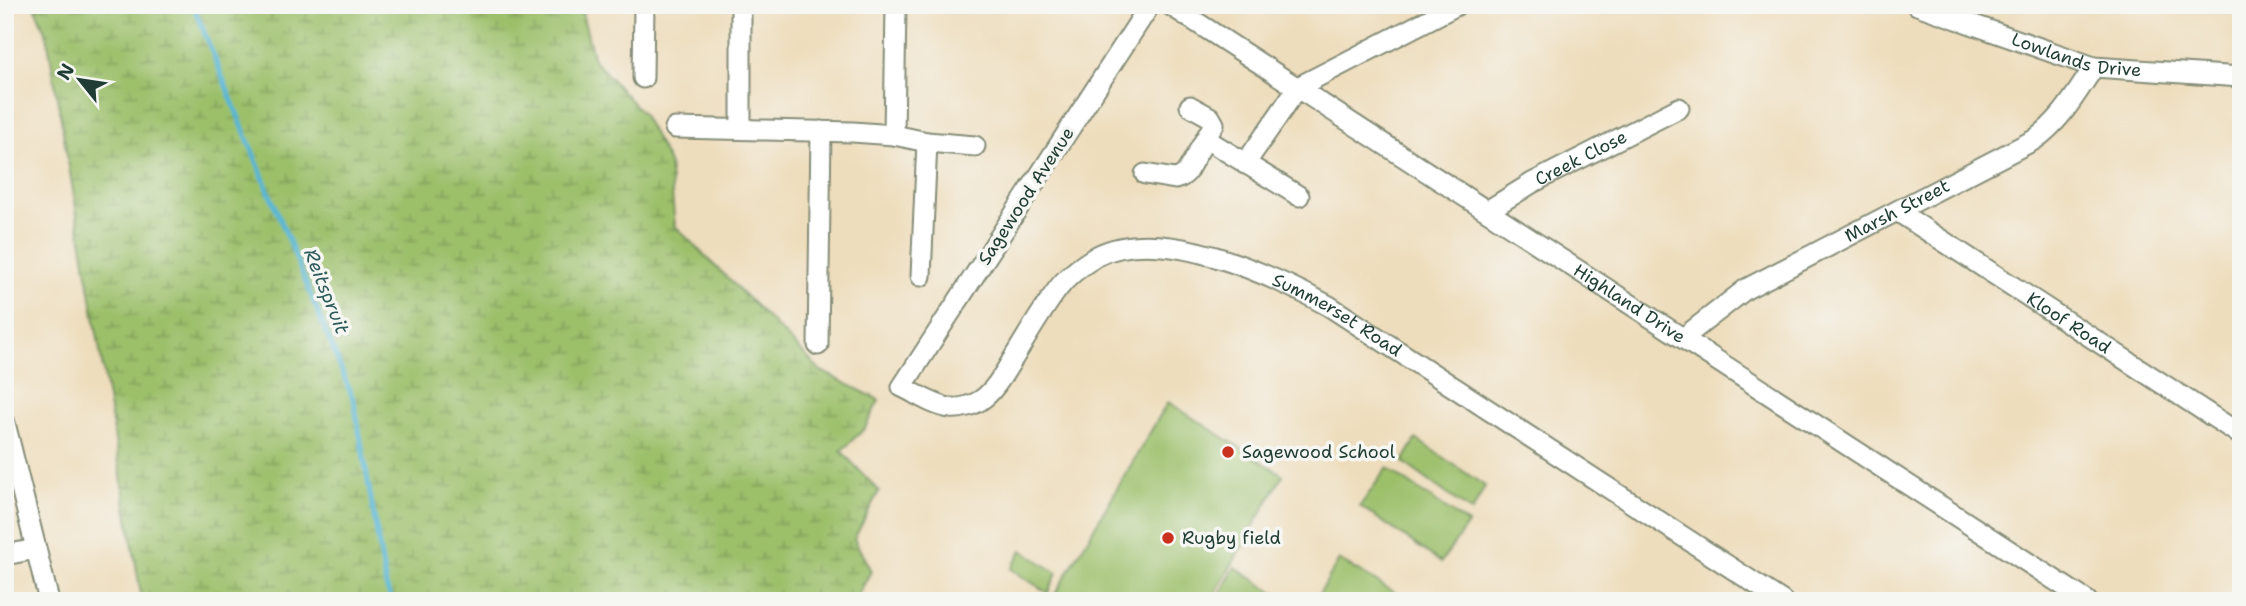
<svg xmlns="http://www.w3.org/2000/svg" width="2246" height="606" viewBox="0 0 2246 606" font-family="'Shantell Sans',sans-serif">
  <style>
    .wetland { fill: url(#wetland-marsh); stroke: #5e7e4f; stroke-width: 2 }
    .green { fill: #9cc06a; stroke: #5e7e4f; stroke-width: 2 }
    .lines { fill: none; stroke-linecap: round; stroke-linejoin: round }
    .stream { stroke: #56b6d5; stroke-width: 5 }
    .minor-casing { stroke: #868d78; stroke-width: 23 }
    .minor { stroke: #fff; stroke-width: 19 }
    .poi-dot { fill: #c8321e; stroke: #f6f6f2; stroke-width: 2.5 }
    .labels { text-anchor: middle; stroke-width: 7; stroke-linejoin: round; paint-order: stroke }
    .street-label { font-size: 18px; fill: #1f3d34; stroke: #f6f6f2 }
    .poi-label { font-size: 18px; fill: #1f3d34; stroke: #f6f6f2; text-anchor: start }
    .water-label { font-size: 19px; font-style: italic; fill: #2d5b5c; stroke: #f6f6f2 }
  </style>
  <defs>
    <pattern id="wetland-marsh" width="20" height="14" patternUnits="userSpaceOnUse" patternTransform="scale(1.75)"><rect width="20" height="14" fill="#9cc06a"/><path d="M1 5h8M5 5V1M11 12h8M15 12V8" fill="none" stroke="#7f9d58"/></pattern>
  </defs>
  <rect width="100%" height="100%" fill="#f6f6f2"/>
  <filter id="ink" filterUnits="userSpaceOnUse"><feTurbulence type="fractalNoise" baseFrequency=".0143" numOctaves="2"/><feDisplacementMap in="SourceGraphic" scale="14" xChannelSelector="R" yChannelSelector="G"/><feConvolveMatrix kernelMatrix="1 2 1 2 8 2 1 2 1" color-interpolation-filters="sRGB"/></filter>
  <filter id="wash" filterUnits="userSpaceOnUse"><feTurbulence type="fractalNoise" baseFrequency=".00686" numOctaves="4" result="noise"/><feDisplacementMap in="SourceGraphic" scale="28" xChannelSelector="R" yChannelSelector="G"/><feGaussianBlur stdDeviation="1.57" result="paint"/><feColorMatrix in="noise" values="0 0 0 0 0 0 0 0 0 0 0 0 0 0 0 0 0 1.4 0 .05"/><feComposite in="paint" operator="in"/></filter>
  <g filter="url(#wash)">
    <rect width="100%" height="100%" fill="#eeddbc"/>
    <!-- wetland -->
    <path class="wetland" d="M 34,5 L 580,5 L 594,60 L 642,113 L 669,163 L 675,226 L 821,371 L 879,400 L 865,428 L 841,451 L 879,491 L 854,539 L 871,571 L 855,601 L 142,601 L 47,36 Z"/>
    <!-- green -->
    <path class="green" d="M 1168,402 L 1283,475 L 1211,601 L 1051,601 Z
      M 1416,439 L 1485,486 L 1472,512 L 1403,462 Z
      M 1387,468 L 1468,524 L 1441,562 L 1360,506 Z
      M 1022,550 L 1057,573 L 1048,593 L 1011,569 Z
      M 1339,560 L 1409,601 L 1315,601 Z
      M 1235,567 L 1286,601 L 1216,601 Z"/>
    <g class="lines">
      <!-- stream -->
      <path class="stream" d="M 193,5 L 354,401 L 386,586 L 392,601"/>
    </g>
  </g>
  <g filter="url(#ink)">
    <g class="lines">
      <defs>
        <g id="minor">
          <path id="s1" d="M 1150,5 L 902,387 C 917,394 934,406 951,408 C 960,409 974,405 981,400 C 994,391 1003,375 1011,362 C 1026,338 1040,313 1057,290 C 1067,276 1082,265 1097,256 C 1161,223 1271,275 1329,306 L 1782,601"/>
          <path id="s2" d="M 1170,5 L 2087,601"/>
          <path id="s3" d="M 1917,5 L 2094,67 L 2241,77"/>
          <path d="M 643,78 L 644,5"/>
          <path d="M 675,128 L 853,132 L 894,135 L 927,142 L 975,146"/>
          <path d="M 741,128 L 741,5"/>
          <path d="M 894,135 L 896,5"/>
          <path d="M 1206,139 L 1299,196"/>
          <path d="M 1245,164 L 1298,87 L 1457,5"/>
          <path d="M 1145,174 L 1175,179 L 1181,177 L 1186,173 L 1214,124 L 1210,117 L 1190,106"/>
          <path id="s4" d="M 1487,211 L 1532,183 L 1679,108"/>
          <path id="s5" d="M 1897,211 L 2241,435"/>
          <path d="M 921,276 L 927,142"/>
          <path id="s6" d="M 1683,338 L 1746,289 L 2034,140 C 2061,121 2076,94 2094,67"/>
          <path d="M 818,345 L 821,131"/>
          <path d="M 5,423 L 49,601"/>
          <path d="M 5,555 L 36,549"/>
        </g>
      </defs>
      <!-- minor casing -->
      <use href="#minor" class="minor-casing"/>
      <!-- minor -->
      <use href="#minor" class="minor"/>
    </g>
  </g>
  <!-- markers -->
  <g class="poi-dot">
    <circle cx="1228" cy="452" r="7"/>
    <circle cx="1168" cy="538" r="7"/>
  </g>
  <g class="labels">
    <!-- street labels -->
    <g class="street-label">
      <text dy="6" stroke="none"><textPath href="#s3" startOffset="168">Lowlands Drive</textPath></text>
      <text dy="6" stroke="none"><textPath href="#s4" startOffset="108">Creek Close</textPath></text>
      <text transform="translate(1026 196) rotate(-57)" y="6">Sagewood Avenue</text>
      <text dy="6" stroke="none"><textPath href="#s6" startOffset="250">Marsh Street</textPath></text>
      <text dy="6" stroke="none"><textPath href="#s2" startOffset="548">Highland Drive</textPath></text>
      <text dy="6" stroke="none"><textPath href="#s1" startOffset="984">Summerset Road</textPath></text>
      <text dy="6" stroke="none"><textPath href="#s5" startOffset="205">Kloof Road</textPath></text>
    </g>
    <!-- poi labels -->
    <g class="poi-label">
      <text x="1242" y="458">Sagewood School</text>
      <text x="1182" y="544">Rugby field</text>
    </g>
    <!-- water labels -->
    <g class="water-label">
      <text transform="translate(327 291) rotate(68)" y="7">Reitspruit</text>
    </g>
  </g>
  <!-- margin -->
  <rect width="2246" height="606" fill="none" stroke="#f6f6f2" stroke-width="28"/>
  <!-- north arrow -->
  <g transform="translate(80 80) rotate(300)" stroke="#f6f6f2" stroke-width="5" paint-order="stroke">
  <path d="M0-5L12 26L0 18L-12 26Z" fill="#1f3d34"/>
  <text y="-10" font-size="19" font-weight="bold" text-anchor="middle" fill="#1f3d34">N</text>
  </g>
</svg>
